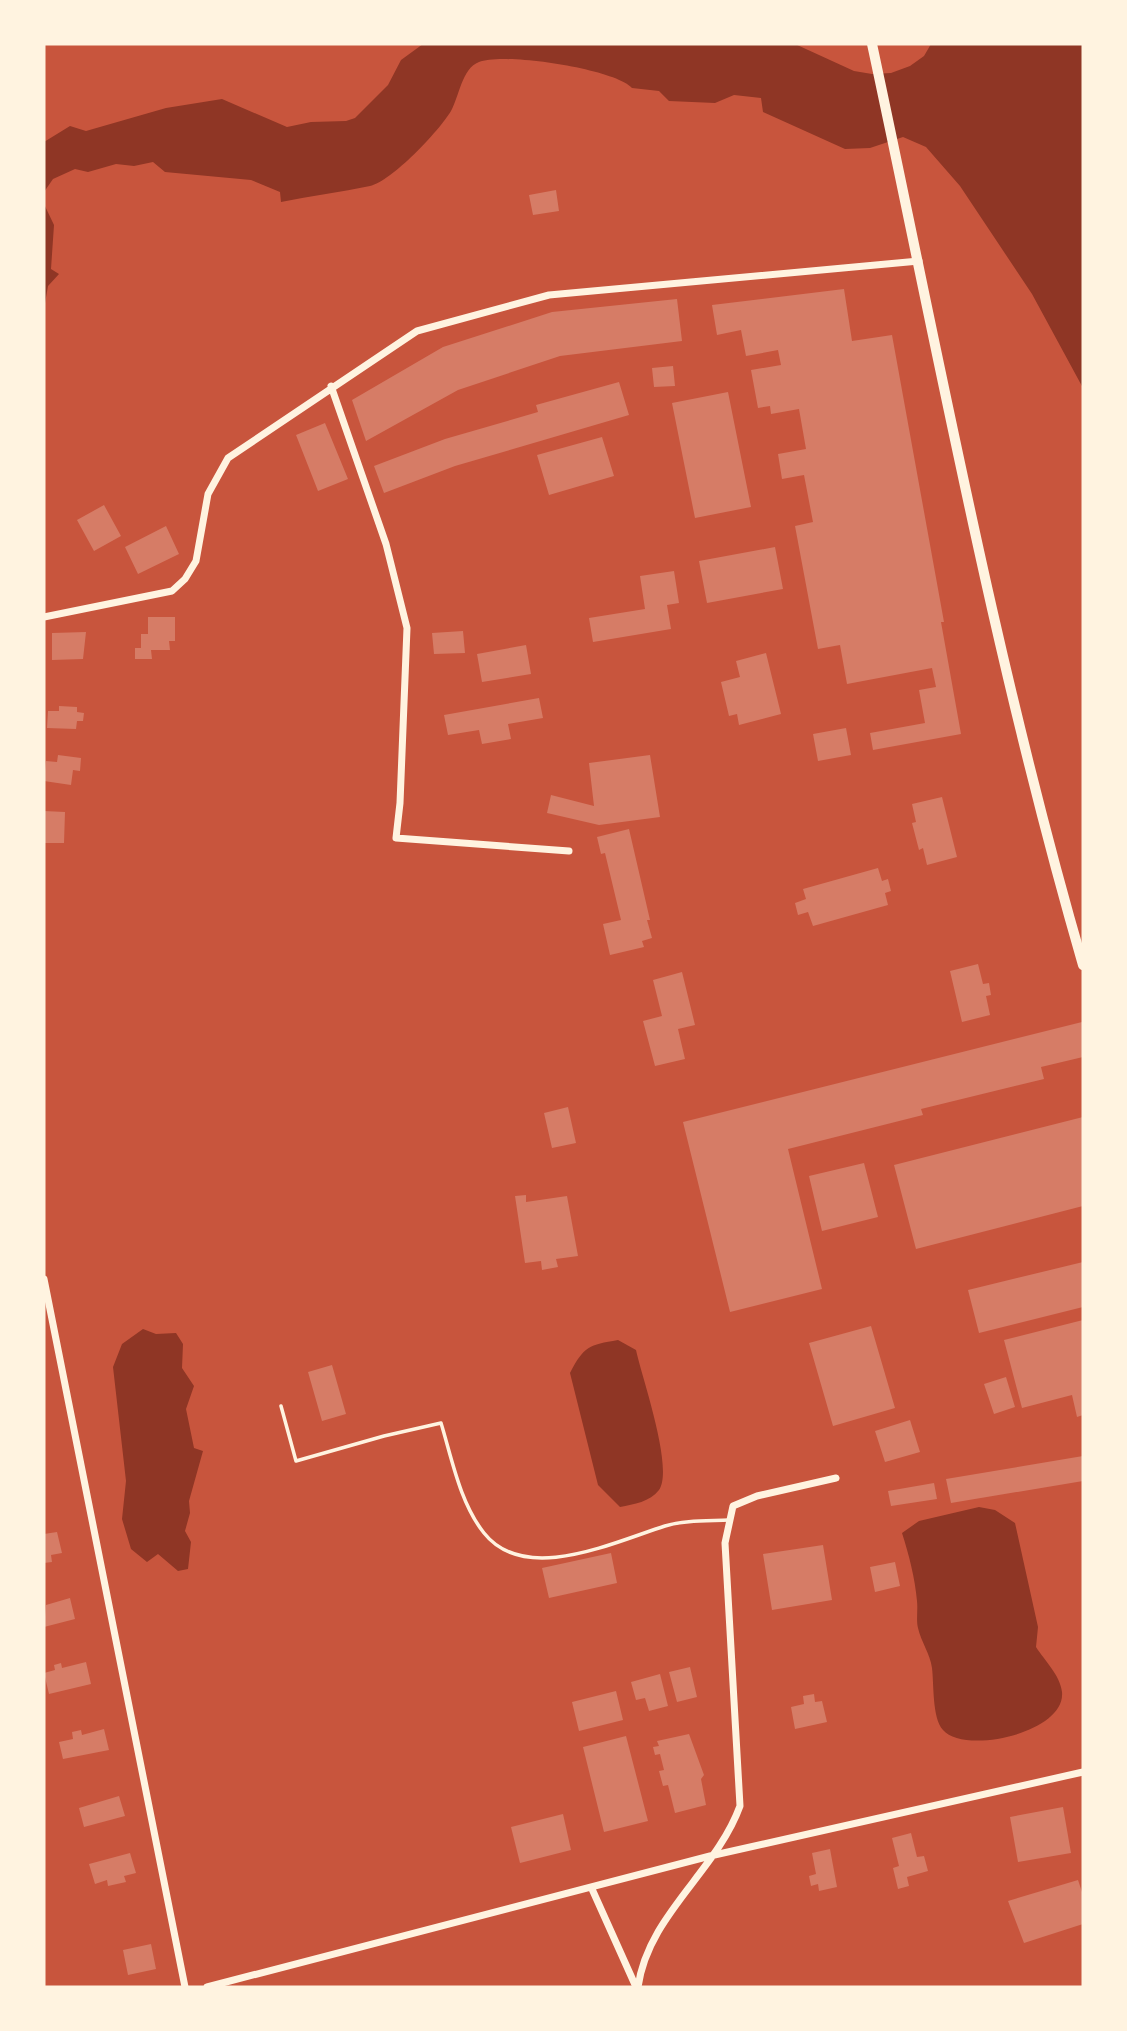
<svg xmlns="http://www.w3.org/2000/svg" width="1127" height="2031" viewBox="0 0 1127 2031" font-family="Inter,sans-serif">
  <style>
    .water { fill: #8f3625 }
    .building { fill: #d67c66 }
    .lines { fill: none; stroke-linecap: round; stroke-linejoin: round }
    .service { stroke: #fff3e0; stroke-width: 3.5 }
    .minor { stroke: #fff3e0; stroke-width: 7 }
    .secondary { stroke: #fff3e0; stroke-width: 10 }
  </style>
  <rect width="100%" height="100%" fill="#c8553d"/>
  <!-- water -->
  <path class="water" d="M 423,44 L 795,44 L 854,71 L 872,74 L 891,73 L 910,66 L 924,56 L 931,44 L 1083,44 L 1083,388 L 1032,294 L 960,186 L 926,147 L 903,137 L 870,148 L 845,149 L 763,112 L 761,98 L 734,95 L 715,103 L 669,101 L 659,91 L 632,88 C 615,69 504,52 479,62 C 462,68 459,97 451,111 C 439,131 392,181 370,186 C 341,192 311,196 281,202 L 280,192 L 251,180 L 165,172 L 153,162 L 134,166 L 116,164 L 88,172 L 75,169 L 53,179 L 44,192 L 44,142 L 70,126 L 86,131 L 166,108 L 222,99 L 287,127 L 311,122 L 346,121 L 355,118 L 388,85 L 401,60 Z
    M 44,204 L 54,225 L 51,269 L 59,274 L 48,286 L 44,309 Z
    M 143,1329 L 156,1334 L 176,1333 L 183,1344 L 182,1368 L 194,1386 L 186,1409 L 194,1448 L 203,1451 L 189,1501 L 190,1513 L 185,1531 L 191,1542 L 188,1569 L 178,1571 L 158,1554 L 147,1562 L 131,1549 L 122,1519 L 126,1481 L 113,1367 L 122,1344 Z
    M 618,1340 L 636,1350 C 642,1378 674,1468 659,1490 C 650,1502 634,1504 620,1507 L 598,1485 L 570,1373 C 584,1346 589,1345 618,1340 Z
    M 979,1507 L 995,1510 L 1015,1523 L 1038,1627 L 1036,1647 C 1045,1661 1060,1675 1062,1692 C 1066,1733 964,1755 943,1730 C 932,1718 934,1684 932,1668 C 930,1653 921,1642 918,1628 C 916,1620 918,1610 917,1601 C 915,1578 909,1555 902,1533 L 919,1521 Z"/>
  <!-- building -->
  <path class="building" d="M 556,190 L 559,211 L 533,215 L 529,195 Z
    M 844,289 L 852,341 L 892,335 L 944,622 L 941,622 L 961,734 L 873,750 L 870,733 L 925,723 L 919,690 L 936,687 L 932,668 L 847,684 L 840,645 L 818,649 L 795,526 L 813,522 L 804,475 L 782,479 L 778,454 L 806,449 L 799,409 L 771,414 L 770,406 L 758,408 L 751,370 L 781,365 L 778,350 L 746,356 L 741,330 L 717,335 L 712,305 Z
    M 677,299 L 682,341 L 560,356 L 458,390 L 366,441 L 352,400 L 443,347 L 552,312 Z
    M 673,366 L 675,386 L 654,387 L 652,368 Z
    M 619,382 L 629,415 L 455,466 L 384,493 L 374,466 L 445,439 L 538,412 L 536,405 Z
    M 728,392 L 751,507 L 695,518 L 672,403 Z
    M 325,423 L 348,479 L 318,491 L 296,435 Z
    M 602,437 L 614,476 L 549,495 L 537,455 Z
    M 104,505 L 121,536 L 94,551 L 77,520 Z
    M 166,526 L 179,554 L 138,574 L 125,547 Z
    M 775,547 L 783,589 L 707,603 L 699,561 Z
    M 674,571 L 679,603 L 667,605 L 671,629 L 593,642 L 589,618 L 645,609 L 640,576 Z
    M 148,617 L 175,617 L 175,641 L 169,641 L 170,650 L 151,650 L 152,659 L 135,659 L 135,648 L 141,648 L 141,634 L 148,634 Z
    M 463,631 L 465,653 L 434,654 L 432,633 Z
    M 86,632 L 83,659 L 52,660 L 52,633 Z
    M 526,645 L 531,674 L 482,682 L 477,654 Z
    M 766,653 L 781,714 L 739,725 L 737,714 L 729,716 L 721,682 L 740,677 L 736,661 Z
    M 539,698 L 543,718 L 508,724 L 511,739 L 482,744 L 479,730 L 448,735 L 444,715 Z
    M 59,706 L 77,707 L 77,712 L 84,713 L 83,721 L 77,721 L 76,729 L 47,728 L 48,711 L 59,711 Z
    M 846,728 L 851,755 L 818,761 L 813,734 Z
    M 58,755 L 81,758 L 80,771 L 73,770 L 71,785 L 44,781 L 46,761 L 57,762 Z
    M 650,755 L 660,817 L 599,825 L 547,813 L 551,795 L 594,806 L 589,763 Z
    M 942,797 L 957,857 L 927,865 L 923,848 L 919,850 L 912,823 L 916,822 L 912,804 Z
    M 44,811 L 65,812 L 64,843 L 44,843 Z
    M 629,829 L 650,920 L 647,920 L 652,938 L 642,941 L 644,947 L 610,955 L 603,924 L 621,920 L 605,853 L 601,854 L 597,837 Z
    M 878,868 L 882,881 L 888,879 L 891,891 L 885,893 L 888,905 L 813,926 L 808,912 L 798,915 L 795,903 L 806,899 L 803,889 Z
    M 978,964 L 983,984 L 989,983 L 991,995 L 986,996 L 990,1015 L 962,1022 L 950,971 Z
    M 682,972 L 695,1025 L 678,1029 L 685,1059 L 655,1066 L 643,1021 L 662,1016 L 653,980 Z
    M 1082,1022 L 1083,1057 L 1041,1067 L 1044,1079 L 921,1109 L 923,1115 L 788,1149 L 822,1289 L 730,1312 L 683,1122 Z
    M 568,1107 L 576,1143 L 552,1148 L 544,1113 Z
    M 1083,1117 L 1083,1206 L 916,1249 L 894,1165 Z
    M 864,1163 L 878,1217 L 822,1231 L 809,1176 Z
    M 526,1195 L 526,1202 L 567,1196 L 578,1256 L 556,1259 L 558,1267 L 542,1270 L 541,1261 L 525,1263 L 515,1196 Z
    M 1083,1262 L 1083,1307 L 979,1333 L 968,1290 Z
    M 1083,1320 L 1083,1415 L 1077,1417 L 1072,1395 L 1022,1408 L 1004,1340 Z
    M 871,1326 L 895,1408 L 833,1426 L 809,1343 Z
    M 332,1365 L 346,1414 L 322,1421 L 308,1372 Z
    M 1006,1377 L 1015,1407 L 994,1414 L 984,1384 Z
    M 910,1420 L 920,1452 L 885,1462 L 875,1431 Z
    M 1083,1456 L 1083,1481 L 951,1503 L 946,1479 Z
    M 934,1483 L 937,1499 L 891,1506 L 888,1491 Z
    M 57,1532 L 62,1553 L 51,1555 L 52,1562 L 44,1563 L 44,1534 Z
    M 823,1545 L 832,1600 L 772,1610 L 763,1554 Z
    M 611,1553 L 617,1583 L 549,1598 L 542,1568 Z
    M 895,1562 L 900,1586 L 875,1592 L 870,1567 Z
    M 70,1598 L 75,1619 L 44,1627 L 46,1605 Z
    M 86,1662 L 91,1684 L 49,1694 L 44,1673 L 55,1670 L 54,1665 L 61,1663 L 62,1668 Z
    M 690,1667 L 697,1697 L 677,1702 L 669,1672 Z
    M 660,1674 L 668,1706 L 649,1711 L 645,1698 L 636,1700 L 631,1682 Z
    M 616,1691 L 623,1720 L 579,1731 L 572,1702 Z
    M 814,1694 L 815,1702 L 822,1701 L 827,1722 L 795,1729 L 791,1707 L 804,1704 L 803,1696 Z
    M 104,1729 L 109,1750 L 63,1759 L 59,1742 L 73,1739 L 72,1732 L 81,1730 L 82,1735 Z
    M 689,1734 L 704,1775 L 701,1779 L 706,1805 L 675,1813 L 668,1785 L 663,1786 L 659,1771 L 664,1770 L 660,1754 L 655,1755 L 653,1747 L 659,1746 L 657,1741 Z
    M 626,1736 L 648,1821 L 604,1832 L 583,1747 Z
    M 119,1796 L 125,1816 L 84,1827 L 79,1808 Z
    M 1063,1807 L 1071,1853 L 1018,1862 L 1010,1817 Z
    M 563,1814 L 571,1850 L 520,1863 L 511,1827 Z
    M 911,1833 L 917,1857 L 924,1856 L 928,1871 L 907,1877 L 909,1886 L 898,1889 L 893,1868 L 899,1866 L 892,1838 Z
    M 830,1849 L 837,1887 L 819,1891 L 818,1884 L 811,1886 L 809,1876 L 816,1874 L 812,1853 Z
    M 130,1853 L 136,1873 L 124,1876 L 126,1882 L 108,1886 L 107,1880 L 95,1884 L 89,1864 Z
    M 1078,1880 L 1083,1895 L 1083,1924 L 1024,1943 L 1008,1901 Z
    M 151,1944 L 156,1969 L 128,1975 L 123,1950 Z"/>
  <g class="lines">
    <!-- service -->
    <path class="service" d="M 281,1406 L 296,1461 L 384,1436 L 441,1423 C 452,1459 460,1503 484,1533 C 525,1585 614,1542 665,1526 C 684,1520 708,1521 729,1520"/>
    <!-- minor -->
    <path class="minor" d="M 331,386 L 386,544 L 407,628 L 400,803 L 396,838 L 569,851
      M 44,617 L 172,591 L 185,579 L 196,561 L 208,494 L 228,458 L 417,331 L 549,295 L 919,261
      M 44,1279 L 185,1987
      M 592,1889 L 636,1987
      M 207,1987 L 710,1856 L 1083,1772
      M 638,1987 C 648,1915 716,1872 740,1806 L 725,1543 L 733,1506 L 757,1496 L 836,1478"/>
    <!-- secondary -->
    <path class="secondary" d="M 872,44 C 938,352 995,662 1083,965"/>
  </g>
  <!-- border -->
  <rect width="1127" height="2031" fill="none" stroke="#fff3e0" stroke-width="91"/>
</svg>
